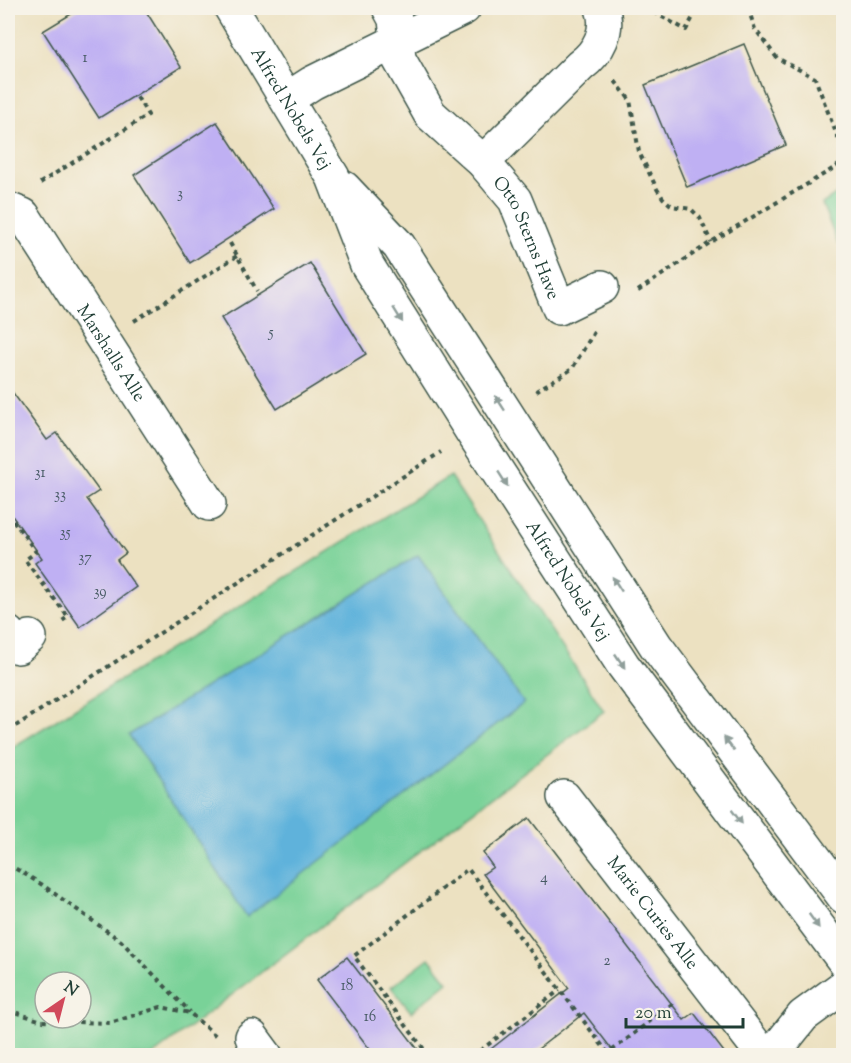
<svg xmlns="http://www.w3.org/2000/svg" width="851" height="1063" viewBox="0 0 851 1063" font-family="'Sorts Mill Goudy',serif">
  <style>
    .green { fill: #79d298; stroke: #4c8866; stroke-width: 1.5; fill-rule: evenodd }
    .water { fill: #5fb2db; stroke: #3f7888; stroke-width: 1.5 }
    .building { fill: #bfb0f3 }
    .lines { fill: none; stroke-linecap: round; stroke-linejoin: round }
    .street-casing { stroke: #3e5649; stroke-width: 36 }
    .path { stroke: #3e5649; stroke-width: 4; stroke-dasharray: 4.5 4.5; stroke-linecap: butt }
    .street { stroke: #fff; stroke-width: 33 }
    .oneway { fill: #8f9e9a }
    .labels { text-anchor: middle; stroke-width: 4.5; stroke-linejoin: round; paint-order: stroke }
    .number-label { font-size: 15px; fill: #475a64 }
    .street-label { font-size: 18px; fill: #1f3d34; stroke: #f7f3e8 }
  </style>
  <rect width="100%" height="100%" fill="#f7f3e8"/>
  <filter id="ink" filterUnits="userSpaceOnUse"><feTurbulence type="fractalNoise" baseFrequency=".0167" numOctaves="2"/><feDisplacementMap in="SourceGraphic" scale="12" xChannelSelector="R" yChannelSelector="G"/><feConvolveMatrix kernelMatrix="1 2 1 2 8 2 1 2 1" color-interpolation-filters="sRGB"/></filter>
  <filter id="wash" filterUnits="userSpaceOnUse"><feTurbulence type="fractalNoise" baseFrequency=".008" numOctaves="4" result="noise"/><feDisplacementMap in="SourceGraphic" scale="24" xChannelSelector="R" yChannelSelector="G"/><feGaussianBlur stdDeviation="1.35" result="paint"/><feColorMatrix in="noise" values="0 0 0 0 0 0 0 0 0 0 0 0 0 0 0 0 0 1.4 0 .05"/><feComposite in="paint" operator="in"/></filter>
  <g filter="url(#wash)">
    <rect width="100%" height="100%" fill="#ece1c1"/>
    <!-- green -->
    <path class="green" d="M 843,190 L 843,241 L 838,244 L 822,204 Z
      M 450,476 L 604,711 L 153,1055 L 8,1056 L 8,750 ZM 45,982 L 81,982 L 81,1018 L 45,1018 Z
      M 429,958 L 448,982 L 411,1012 L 391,987 Z"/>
    <!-- water -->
    <path class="water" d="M 418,555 L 524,703 L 247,917 L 129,735 Z"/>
    <g id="blocks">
      <!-- building -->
      <path class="building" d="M 81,8 L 144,8 L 181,67 L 99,118 L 43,31 Z
        M 744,44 L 786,145 L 687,187 L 645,85 Z
        M 217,122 L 274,209 L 190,263 L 134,175 Z
        M 310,263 L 366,354 L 277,409 L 221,318 Z
        M 8,386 L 47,440 L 57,433 L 99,491 L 87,499 L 126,553 L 117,560 L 136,587 L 80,627 L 35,563 L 42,558 L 8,510 Z
        M 529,818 L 684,1020 L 694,1013 L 727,1056 L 617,1056 L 584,1013 L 529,1056 L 482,1056 L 569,988 L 483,874 L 493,867 L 483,853 Z
        M 347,957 L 423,1056 L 375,1056 L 317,980 Z"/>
    </g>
  </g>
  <g filter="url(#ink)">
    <use href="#blocks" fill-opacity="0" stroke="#3e5649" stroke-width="1.5"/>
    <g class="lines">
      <defs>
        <g id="street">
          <path id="s1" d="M 231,8 L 333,177 L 367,265 L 472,432 L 623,665 L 844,961"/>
          <path id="s2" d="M 389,8 L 395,19 L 399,59 L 430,114 L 483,162 L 515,200 L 559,308 L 602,287"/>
          <path d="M 287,99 L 312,83 L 464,8"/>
          <path d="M 483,162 L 580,66 C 599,52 610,30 602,8"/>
          <path d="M 344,188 L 399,246 L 656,646 L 844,897"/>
          <path id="s3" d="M 8,209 L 23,215 L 209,504"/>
          <path d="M 8,633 L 18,647 L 30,637"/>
          <path id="s4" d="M 564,797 L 764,1056"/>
          <path d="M 252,1037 L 266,1056"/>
          <path d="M 771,1056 L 803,1016 L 844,986"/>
        </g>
      </defs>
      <!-- street casing -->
      <use href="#street" class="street-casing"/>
      <!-- path -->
      <path class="path" d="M 646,8 L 686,30 L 698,8
        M 748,8 L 755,29 L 777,58 L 815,78 L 844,154
        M 615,81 L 630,100 L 639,152 L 657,189 L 663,198 L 672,206 L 691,209 L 700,218 L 711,242
        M 40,183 L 148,115 L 137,97
        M 230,243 L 257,291
        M 638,291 L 711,242 L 844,162
        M 134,321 L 237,256
        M 8,376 L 10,375
        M 536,391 L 572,369 L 594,332
        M 8,513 L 36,552 L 25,560 L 68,617 L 62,621
        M 8,731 L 441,452
        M 8,864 L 41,884 L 121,941 L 190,1012
        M 8,1010 L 42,1021 L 110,1023 L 161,1007 L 190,1013 L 216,1036
        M 429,1056 L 354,956 L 468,869 L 608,1053
        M 473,1056 L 560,990
        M 605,1056 L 676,1001"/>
      <!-- street -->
      <use href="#street" class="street"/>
    </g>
    <!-- one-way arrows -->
    <defs><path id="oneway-solid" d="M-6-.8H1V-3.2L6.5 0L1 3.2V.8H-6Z" transform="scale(1.5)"/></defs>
    <g class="oneway">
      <use href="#oneway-solid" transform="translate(398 315) rotate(58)"/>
      <use href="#oneway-solid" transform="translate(500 403) rotate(-123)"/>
      <use href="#oneway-solid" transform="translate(503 479) rotate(57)"/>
      <use href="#oneway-solid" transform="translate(617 584) rotate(-123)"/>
      <use href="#oneway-solid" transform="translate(620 661) rotate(56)"/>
      <use href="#oneway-solid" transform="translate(729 744) rotate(-127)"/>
      <use href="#oneway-solid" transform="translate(737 817) rotate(53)"/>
      <use href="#oneway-solid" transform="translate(814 921) rotate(54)"/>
    </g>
  </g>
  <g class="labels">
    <!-- number labels -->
    <g class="number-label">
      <text x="85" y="62">1</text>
      <text x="180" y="198">3</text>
      <text x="271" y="337">5</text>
      <text x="40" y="477">31</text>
      <text x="60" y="499">33</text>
      <text x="65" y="537">35</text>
      <text x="85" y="562">37</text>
      <text x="100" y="596">39</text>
      <text x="544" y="882">4</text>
      <text x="607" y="965">2</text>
      <text x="347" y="990">18</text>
      <text x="370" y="1021">16</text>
    </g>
    <!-- street labels -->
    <g class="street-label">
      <text dy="6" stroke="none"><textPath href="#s1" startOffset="117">Alfred Nobels Vej</textPath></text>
      <text dy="6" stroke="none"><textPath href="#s2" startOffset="276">Otto Sterns Have</textPath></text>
      <text dy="6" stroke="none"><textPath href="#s3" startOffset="180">Marshalls Alle</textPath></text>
      <text dy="6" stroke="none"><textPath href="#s1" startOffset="666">Alfred Nobels Vej</textPath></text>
      <text dy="6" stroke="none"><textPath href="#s4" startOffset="146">Marie Curies Alle</textPath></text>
    </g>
  </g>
  <!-- margin -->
  <rect width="851" height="1063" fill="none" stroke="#f7f3e8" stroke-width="30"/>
  <!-- north arrow -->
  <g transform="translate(63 1000) rotate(35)"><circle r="28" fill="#f7f3e8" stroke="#a1aaa0" stroke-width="1.5"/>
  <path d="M0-4.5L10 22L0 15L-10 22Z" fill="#d1495b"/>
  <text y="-9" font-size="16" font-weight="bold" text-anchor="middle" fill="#1f3d34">N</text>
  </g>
  <!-- scale -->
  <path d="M626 1018v9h117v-9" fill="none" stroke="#1f3d34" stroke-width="3"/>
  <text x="635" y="1018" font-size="18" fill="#1f3d34" stroke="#f7f3e8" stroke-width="4.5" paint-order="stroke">20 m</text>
</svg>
